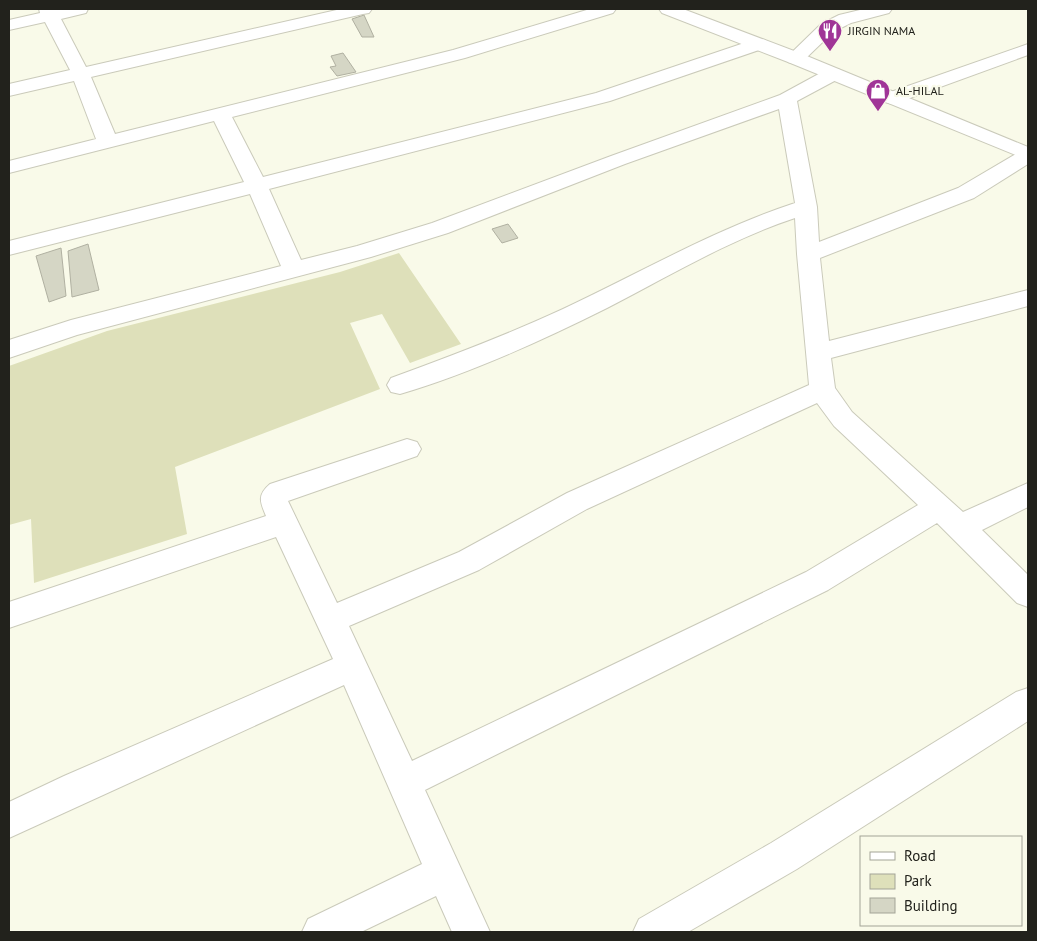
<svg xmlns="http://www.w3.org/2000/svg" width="1037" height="941" viewBox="0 0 1037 941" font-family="'PT Sans',sans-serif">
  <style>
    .green { fill: #dee0ba }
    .building { fill: #d5d6c5; stroke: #b0b0a1 }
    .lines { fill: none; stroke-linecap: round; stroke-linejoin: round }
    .minor-casing { stroke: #cacaba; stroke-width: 2 }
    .tertiary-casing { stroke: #cacaba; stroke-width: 2 }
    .minor { fill: #fff; fill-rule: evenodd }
    .tertiary { fill: #fff; fill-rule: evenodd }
    .labels { text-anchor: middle; stroke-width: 4.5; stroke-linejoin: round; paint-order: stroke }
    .far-poi-label { font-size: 12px; fill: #22221c; stroke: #f9fae9; text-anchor: start }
  </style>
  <rect width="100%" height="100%" fill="#f9fae9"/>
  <!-- green -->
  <path class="green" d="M 399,253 L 461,344 L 410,363 L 382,314 L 350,323 L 380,389 L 175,467 L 187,534 L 34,583 L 31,519 L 9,525 L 9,366 L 107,331 L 340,272 Z"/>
  <!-- building -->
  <path class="building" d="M 364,15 L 374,37 L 362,37 L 352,19 Z
    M 343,53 L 356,72 L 337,76 L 330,67 L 336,66 L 331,56 Z
    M 508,224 L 518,238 L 502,243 L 492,229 Z
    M 88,244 L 99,290 L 72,297 L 68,251 Z
    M 61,248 L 66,296 L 49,302 L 36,256 Z"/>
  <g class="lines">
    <defs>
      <path id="minor" d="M 39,9 L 88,9 L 86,13 L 61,19 L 86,67 L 341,9 L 372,9 L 369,13 L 363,14 L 91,77 L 115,134 L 453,50 L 590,9 L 616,9 L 613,13 L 465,58 L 232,117 L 263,177 L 596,93 L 753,40 L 759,39 L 765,40 L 768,44 L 765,48 L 610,101 L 269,189 L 301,260 L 357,246 L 432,223 L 611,156 L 780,95 L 826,70 L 833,68 L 840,70 L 842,74 L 840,78 L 797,101 L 817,207 L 819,242 L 958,188 L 1021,151 L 1028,149 L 1028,164 L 974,198 L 820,258 L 829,341 L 1028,290 L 1028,306 L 831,358 L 835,388 L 852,412 L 963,512 L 1028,483 L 1028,507 L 982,530 L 1028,575 L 1028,607 L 1017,603 L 937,523 L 828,590 L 425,790 L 490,932 L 452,932 L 436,896 L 361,932 L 302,932 L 308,919 L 422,864 L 344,685 L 9,838 L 9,802 L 64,776 L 333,659 L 276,537 L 9,628 L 9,602 L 266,516 C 260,502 257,495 270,484 L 407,439 L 417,442 L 421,449 L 417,456 L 288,501 L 337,603 L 459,552 L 567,493 L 809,385 L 797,254 L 795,218 C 729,240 669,276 607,308 C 541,341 471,373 400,394 L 391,392 L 387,385 L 391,378 C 449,357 507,335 563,309 C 640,273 713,230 795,203 L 779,109 L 625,164 L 448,233 L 371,257 L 77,335 L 9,358 L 9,340 L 71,320 L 281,266 L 250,194 L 9,255 L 9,241 L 244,182 L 214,121 L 9,173 L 9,161 L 96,139 L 74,81 L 9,96 L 9,84 L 70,70 L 45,22 L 9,30 L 9,20 L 40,13 ZM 817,403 L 834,426 L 918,505 L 806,572 L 412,761 L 349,626 L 479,570 L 587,509 Z
        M 864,9 L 892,9 L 889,13 L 851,23 L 833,32 L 802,62 L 795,64 L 788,62 L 786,58 L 821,24 L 839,15 Z
        M 1028,44 L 1028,55 L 899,102 L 892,104 L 885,102 L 882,98 L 885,94 Z
        M 1028,688 L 1028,721 L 797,869 L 688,932 L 633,932 L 639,919 L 771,843 L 1016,692 Z"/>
      <path id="tertiary" d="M 659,9 L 683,9 L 802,54 L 1028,147 L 1028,160 L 788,62 L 662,13 Z"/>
    </defs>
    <!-- minor casing -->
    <use href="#minor" class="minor-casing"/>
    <!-- tertiary casing -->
    <use href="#tertiary" class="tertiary-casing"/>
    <!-- minor -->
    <use href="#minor" class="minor"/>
    <!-- tertiary -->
    <use href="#tertiary" class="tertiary"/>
  </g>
  <!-- icons -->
  <defs>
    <symbol id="restaurant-pin" viewBox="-11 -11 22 30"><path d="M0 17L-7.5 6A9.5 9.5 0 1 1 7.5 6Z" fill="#a03597" stroke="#f9fae9"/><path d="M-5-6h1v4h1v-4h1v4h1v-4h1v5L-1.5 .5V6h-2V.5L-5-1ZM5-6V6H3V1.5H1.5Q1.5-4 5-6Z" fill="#fff"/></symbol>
    <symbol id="shop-pin" viewBox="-11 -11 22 30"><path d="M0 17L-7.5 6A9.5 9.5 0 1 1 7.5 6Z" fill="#a03597" stroke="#f9fae9"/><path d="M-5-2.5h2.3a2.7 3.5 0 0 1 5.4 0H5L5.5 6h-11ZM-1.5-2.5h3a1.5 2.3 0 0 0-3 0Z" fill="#fff"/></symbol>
  </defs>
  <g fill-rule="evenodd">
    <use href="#restaurant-pin" x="816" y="17" width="28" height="38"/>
    <use href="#shop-pin" x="864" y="77" width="28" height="38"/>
  </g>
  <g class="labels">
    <!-- far-poi labels -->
    <g class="far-poi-label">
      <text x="848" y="35">JIRGIN NAMA</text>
      <text x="896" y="95">AL-HILAL</text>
    </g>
  </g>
  <!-- border -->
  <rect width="1037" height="941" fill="none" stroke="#22221c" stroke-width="20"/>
  <!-- legend -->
  <rect x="860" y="836" width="162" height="90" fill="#f9fae9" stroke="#a3a497"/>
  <rect x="870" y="852" width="25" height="8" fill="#ffffff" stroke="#a3a497"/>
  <text x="904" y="861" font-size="15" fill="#22221c">Road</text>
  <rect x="870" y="874" width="25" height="15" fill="#dee0ba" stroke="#a3a497"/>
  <text x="904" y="886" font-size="15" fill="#22221c">Park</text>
  <rect x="870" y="898" width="25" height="15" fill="#d5d6c5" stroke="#a3a497"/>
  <text x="904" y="911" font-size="15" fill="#22221c">Building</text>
</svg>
